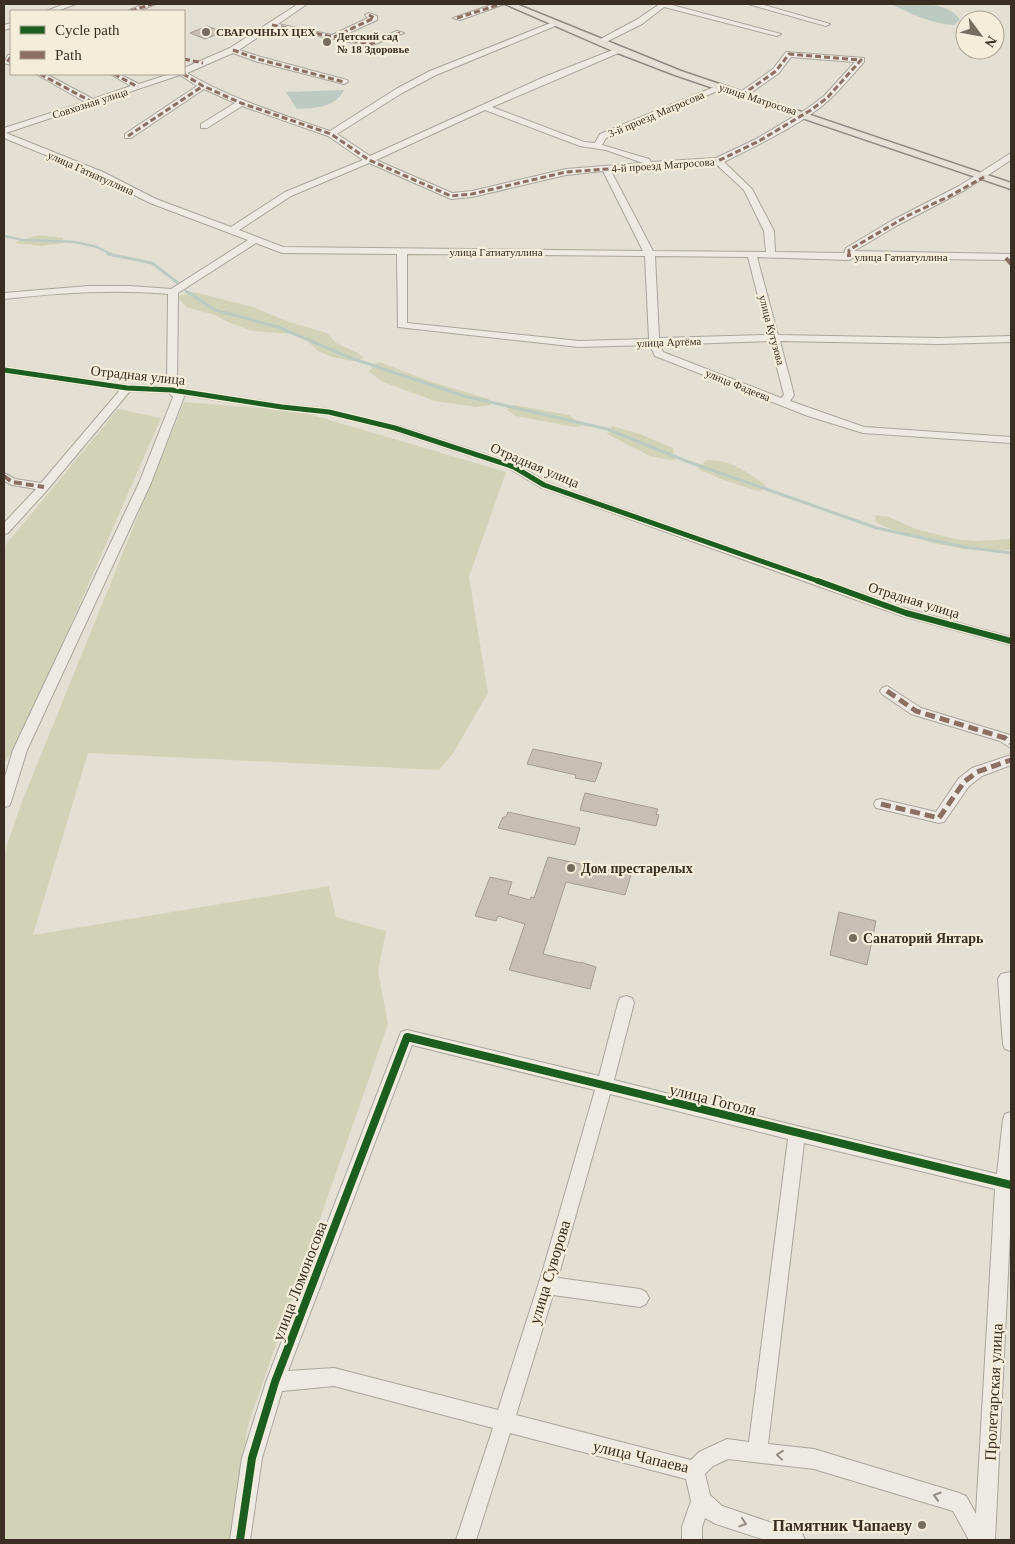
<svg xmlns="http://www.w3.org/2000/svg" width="1015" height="1544" viewBox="0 0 1015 1544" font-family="'Times New Roman',serif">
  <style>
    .green { fill: #d2d3b6 }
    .water { fill: #bccac2 }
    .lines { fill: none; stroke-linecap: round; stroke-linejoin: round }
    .stream-far1 { stroke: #bccac2; stroke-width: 2.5 }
    .stream { stroke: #bccac2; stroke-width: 3 }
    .building { fill: #c8bfb4; stroke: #a59c92 }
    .minor-casing { stroke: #aaa59b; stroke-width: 2 }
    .major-casing { stroke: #908a82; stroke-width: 3 }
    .minor { fill: #edeae3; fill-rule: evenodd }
    .major { fill: #e4e0d6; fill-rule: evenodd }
    .quiet-far2 { stroke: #8d6e63; stroke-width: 3; stroke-dasharray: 6 3; stroke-linecap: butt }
    .quiet-far1 { stroke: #8d6e63; stroke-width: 4; stroke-dasharray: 8 4; stroke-linecap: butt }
    .quiet { stroke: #8d6e63; stroke-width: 5; stroke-dasharray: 10 5; stroke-linecap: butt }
    .cycleway-far2-casing { stroke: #f4edda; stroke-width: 8 }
    .cycleway-far1-casing { stroke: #f4edda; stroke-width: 9 }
    .cycleway-casing { stroke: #f4edda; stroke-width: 11 }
    .cycleway-far2 { stroke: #1b5e20; stroke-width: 5 }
    .cycleway-far1 { stroke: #1b5e20; stroke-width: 6 }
    .cycleway { stroke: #1b5e20; stroke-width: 8 }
    .oneway { stroke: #948c82 }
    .poi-dot { fill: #766c60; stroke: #f4edda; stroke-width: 2 }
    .labels { text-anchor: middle; stroke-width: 4.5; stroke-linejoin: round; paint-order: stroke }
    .far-poi-label { font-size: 11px; font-weight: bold; fill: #3a2e22; stroke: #f4edda; text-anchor: start }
    .far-street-label { font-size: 11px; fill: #3a2e22; stroke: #f4edda }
    .street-label { font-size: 14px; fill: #3a2e22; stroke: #f4edda }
    .poi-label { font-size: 14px; font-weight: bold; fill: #3a2e22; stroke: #f4edda; text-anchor: start }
    .near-street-label { font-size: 16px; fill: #3a2e22; stroke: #f4edda }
    .near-poi-label { font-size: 16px; font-weight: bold; fill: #3a2e22; stroke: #f4edda; text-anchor: end }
  </style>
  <rect width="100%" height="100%" fill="#e4dfd3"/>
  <!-- green -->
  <path class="green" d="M 38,235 L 63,238 L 63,243 L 42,246 L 14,243 Z
    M 194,292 L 253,307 L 289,322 L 327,333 L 336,343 L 358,353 L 364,358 L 353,361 L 332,357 L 318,351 L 303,337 L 292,334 L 252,331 L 228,322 L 215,315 L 186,307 L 177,296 Z
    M 379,362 L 432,382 L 489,399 L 491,405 L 477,407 L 435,401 L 383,382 L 369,372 L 375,364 Z
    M 184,402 L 299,411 L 506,472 L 469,577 L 488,693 L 452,755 L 439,770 L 88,753 L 33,935 L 329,886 L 336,917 L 386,931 L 378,971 L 388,1024 L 248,1425 L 231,1540 L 4,1540 L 4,854 L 21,804 Z
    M 514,405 L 569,415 L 583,426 L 574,427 L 516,416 L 507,410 Z
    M 118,409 L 161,418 L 20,741 L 4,763 L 4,547 Z
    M 612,426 L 640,434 L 673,448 L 675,461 L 650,456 L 607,434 Z
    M 706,460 C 733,460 744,471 766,485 L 760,492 L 724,480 L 698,469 Z
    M 876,515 L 889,517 L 916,529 L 955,539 L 976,541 L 1011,539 L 1011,550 L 964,549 L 932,543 L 883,526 L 875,521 Z"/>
  <!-- water -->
  <path class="water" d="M 891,4 C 911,4 949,0 960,20 L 954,25 C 932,24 911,14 891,4 Z
    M 344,90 C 335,108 315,108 297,109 L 286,92 Z"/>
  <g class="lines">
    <!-- stream-far1 -->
    <path class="stream-far1" d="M 4,236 L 23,240 L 75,242 L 97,247 L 113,255"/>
    <!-- stream -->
    <path class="stream" d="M 108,254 L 152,263 L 178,283
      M 186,291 L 215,310 L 278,327 L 351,358 L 464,396 L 607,429 L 686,461 L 877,528 L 964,547 L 1011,553"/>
  </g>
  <!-- building -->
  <path class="building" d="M 207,26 L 223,32 L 205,39 L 190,33 Z
    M 533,749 L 602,763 L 595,782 L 575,778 L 576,775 L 527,764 Z
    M 585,793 L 658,809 L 656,814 L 659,815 L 656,826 L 580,810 Z
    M 508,812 L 580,828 L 575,845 L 498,828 L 503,817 L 506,817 Z
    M 548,857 L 631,875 L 625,895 L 566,882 L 543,954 L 581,963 L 581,962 L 596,967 L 590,989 L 509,970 L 525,924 L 498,916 L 496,921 L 475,916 L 490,877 L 512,882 L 508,894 L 530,900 L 531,897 L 534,898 Z
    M 839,912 L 876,921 L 867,965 L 830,955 Z"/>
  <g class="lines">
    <defs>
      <path id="minor" d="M 65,4 L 76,4 L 57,11 L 46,11 Z
        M 145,4 L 156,4 L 138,11 L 127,11 Z
        M 298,4 L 307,4 L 278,24 L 332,35 L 368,18 L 365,15 L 369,13 L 377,16 L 377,20 L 340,37 L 369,42 L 397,31 L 404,33 L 370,46 L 273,27 L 239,50 L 261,57 L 347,80 L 348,82 L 344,84 L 255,61 L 233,53 L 187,73 C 231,99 281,114 330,131 L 396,89 L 430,71 L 553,22 L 560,24 L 436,75 L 402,93 L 337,134 L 370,156 L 544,77 L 618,48 L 622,50 L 621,52 L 492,107 L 584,142 L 595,143 L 600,134 L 719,85 L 723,87 L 722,89 L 606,138 L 602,145 L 649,159 L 651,162 L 716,158 L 756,139 L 808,108 L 824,96 L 855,62 L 791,57 L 779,73 L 745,97 L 739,97 L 739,93 L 773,69 L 786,52 L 864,58 L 864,62 C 853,74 842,88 830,99 C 805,123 755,146 724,162 L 752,189 L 774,231 L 775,252 L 844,253 L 846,248 L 891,221 L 959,186 L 1011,153 L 1011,160 L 965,190 L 898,225 L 854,251 L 1011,254 L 1011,260 L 853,258 L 849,260 L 757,257 L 778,335 L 939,338 L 1011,336 L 1011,342 L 939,344 L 780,341 L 794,395 L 790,401 L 864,427 L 1011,437 L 1011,443 L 863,433 L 808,416 L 655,356 L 650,345 L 579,347 L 398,327 L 397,254 L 282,253 L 256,243 L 178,293 L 177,388 L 282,404 L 329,409 L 399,426 L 518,465 L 548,483 L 910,610 L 1011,637 L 1011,645 L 902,616 L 540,487 L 510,469 L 391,430 L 329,415 L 282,410 L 183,395 L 184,397 L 151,483 L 27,750 L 11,802 L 9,806 L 4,807 L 4,780 L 13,750 L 139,483 L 173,397 L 169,393 L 130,391 L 48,489 L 8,533 L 4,534 L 4,523 L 36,489 L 12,485 L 4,481 L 4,473 L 15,479 L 41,483 L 120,390 L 4,373 L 4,367 L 127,385 L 167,387 L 168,294 C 113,289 59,293 4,299 L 4,293 L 88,286 L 130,286 L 171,289 L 248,240 L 150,203 L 97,176 L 4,138 L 4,128 L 85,102 L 36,74 L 46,74 L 93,99 L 131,86 L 110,74 L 119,74 L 139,84 L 170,74 L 184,74 L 184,68 L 230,48 ZM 180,75 L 197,86 L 125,134 L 125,138 L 131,138 L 204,89 L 235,103 L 201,124 L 201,128 L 207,128 L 242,106 L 328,136 L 363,160 L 285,192 L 231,227 L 156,199 L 103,172 L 6,133 ZM 485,110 L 580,146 L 606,150 L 643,163 L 566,169 L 472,191 L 452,193 L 376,160 ZM 369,163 L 451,199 L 472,197 L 566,175 L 603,171 L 643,251 L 283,247 L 239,230 L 291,196 ZM 716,164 L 744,190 L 764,231 L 766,252 L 653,251 L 611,171 ZM 407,254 L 645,256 L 649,339 L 579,341 L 407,323 ZM 655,256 L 748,257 L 768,335 L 659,338 ZM 770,341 L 784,395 L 781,398 L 663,352 L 660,345 Z
        M 494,4 L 505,4 L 460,20 L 453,18 Z
        M 660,4 L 668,4 L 781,34 L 777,36 L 664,7 L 642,24 L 602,44 L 595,42 L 636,20 Z
        M 748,4 L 760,4 L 830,24 L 826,26 Z
        M 11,23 L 11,28 L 4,30 L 4,25 Z
        M 8,55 L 11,55 L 11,65 L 4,63 Z
        M 887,686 L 921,708 L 1010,735 L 1011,748 L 1000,741 L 911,714 L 882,694 L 880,691 L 882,688 Z
        M 1011,755 L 1011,765 L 982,776 L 969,786 L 944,822 L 939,823 L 881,809 L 876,808 L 874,804 L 876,800 L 881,799 L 936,812 L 959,778 L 972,768 Z
        M 1011,972 L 1011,1051 L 1005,1049 L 1003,1044 L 998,979 L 1001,974 Z
        M 626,996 L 632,998 L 634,1003 L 614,1080 L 797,1126 L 997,1174 L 1003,1119 L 1005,1114 L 1011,1112 L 1011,1212 L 995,1540 L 969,1540 L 953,1511 L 814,1469 L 728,1459 L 713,1466 L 705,1474 L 710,1495 L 722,1506 L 802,1533 L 805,1540 L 765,1540 L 716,1524 L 705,1518 L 702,1527 L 702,1540 L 682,1540 L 682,1527 L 691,1501 L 686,1479 L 510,1433 L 476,1540 L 456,1540 L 493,1428 L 334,1386 L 282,1391 L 262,1458 L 250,1540 L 230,1540 L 242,1458 L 266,1382 L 401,1032 L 407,1030 L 599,1076 L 618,1003 L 620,998 ZM 412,1045 L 595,1090 L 542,1273 L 498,1410 L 334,1368 L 288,1371 ZM 610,1094 L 788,1139 L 749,1442 L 727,1439 L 699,1452 L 691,1460 L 516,1415 L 553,1295 L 640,1307 L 646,1304 L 649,1298 L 646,1292 L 640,1289 L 558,1278 ZM 804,1143 L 995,1189 L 976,1514 L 966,1496 L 959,1493 L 814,1449 L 768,1444 Z"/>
      <path id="major" d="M 505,4 L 516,4 L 681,71 L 1011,183 L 1011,189 L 675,75 L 615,52 Z"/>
    </defs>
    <!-- minor casing -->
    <use href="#minor" class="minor-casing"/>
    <!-- major casing -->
    <use href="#major" class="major-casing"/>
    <!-- minor -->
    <use href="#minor" class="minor"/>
    <!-- major -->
    <use href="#major" class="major"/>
    <!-- quiet-far2 -->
    <path class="quiet-far2" d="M 131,11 L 152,4
      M 457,18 L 501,4
      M 272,25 L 370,44 L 400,33
      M 334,37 L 374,18 L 369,15
      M 233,50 L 258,59 L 344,82
      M 11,57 L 7,62 L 11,63
      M 184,59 L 203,63
      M 40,74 L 92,102
      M 114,74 L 138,87
      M 183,74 L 203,86 L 241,103 L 331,134 L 369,160 L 451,196 L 472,194 L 566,172 L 718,161 L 759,141 L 811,110 L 827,98 L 861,60 L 789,54 L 776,71 L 742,95
      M 128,136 L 203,86
      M 849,255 L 849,250 L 909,215 L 948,197 L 984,177"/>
    <!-- quiet-far1 -->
    <path class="quiet-far1" d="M 849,254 L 849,257
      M 1006,258 L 1011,264
      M 4,476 L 12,482 L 44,487"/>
    <!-- quiet -->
    <path class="quiet" d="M 887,691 L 916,711 L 1005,738 L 1011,743
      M 881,804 L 939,818 L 964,782 L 977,772 L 1011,760"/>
    <defs>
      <path id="cycleway-far2" d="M 4,370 L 127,388 L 172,390 L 282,407 L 329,412 L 395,428 L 514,467 L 544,485 L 821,582"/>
      <path id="cycleway-far1" d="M 818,581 L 906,613 L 1011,641"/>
      <path id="cycleway" d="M 240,1540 L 252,1458 L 275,1382 L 407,1037 L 1011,1185"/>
    </defs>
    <!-- cycleway-far2 casing -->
    <use href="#cycleway-far2" class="cycleway-far2-casing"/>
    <!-- cycleway-far1 casing -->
    <use href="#cycleway-far1" class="cycleway-far1-casing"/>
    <!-- cycleway casing -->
    <use href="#cycleway" class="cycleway-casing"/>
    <!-- cycleway-far2 -->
    <use href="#cycleway-far2" class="cycleway-far2"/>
    <!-- cycleway-far1 -->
    <use href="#cycleway-far1" class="cycleway-far1"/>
    <!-- cycleway -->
    <use href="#cycleway" class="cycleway"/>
  </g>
  <!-- one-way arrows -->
  <defs><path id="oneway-chevron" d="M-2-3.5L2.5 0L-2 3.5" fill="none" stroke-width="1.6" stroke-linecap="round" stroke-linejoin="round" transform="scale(1.25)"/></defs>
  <g class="oneway">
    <use href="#oneway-chevron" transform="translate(780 1455) rotate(-174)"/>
    <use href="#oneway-chevron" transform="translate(937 1496) rotate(-163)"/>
    <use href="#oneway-chevron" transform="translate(743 1523) rotate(18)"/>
  </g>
  <!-- markers -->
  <g class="poi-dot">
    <circle cx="206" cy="32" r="5"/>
    <circle cx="327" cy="42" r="5"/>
    <circle cx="571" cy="868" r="5"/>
    <circle cx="853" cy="938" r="5"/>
    <circle cx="922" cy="1525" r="5"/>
  </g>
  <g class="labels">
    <!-- far-poi labels -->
    <g class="far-poi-label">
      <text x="216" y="36">СВАРОЧНЫХ ЦЕХ</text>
      <text x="337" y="40">Детский сад<tspan x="337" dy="13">№ 18 Здоровье</tspan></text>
    </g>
    <!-- far-street labels -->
    <g class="far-street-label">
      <text transform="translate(758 99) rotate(18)" y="4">улица Матросова</text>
      <text transform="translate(90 103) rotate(-18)" y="4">Совхозная улица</text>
      <text transform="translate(656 114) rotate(-23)" y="4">3-й проезд Матросова</text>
      <text transform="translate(663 165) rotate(-4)" y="4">4-й проезд Матросова</text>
      <text transform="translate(91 173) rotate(24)" y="4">улица Гатиатуллина</text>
      <text x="496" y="256">улица Гатиатуллина</text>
      <text x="901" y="261">улица Гатиатуллина</text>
      <text transform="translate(772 330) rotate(75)" y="4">улица Кутузова</text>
      <text transform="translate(669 342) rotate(-2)" y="4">улица Артёма</text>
      <text transform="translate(738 385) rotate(22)" y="4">улица Фадеева</text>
    </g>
    <!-- street labels -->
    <g class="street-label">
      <text transform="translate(138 375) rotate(6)" y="5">Отрадная улица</text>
      <text transform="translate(535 465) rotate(23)" y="5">Отрадная улица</text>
      <text transform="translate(914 600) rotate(17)" y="5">Отрадная улица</text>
    </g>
    <!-- poi labels -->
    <g class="poi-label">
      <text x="581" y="873">Дом престарелых</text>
      <text x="863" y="943">Санаторий Янтарь</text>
    </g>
    <!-- near-street labels -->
    <g class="near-street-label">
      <text transform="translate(713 1099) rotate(14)" y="6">улица Гоголя</text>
      <text transform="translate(549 1272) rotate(-73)" y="6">улица Суворова</text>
      <text transform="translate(299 1281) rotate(-69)" y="6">улица Ломоносова</text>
      <text transform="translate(993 1392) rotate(-87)" y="6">Пролетарская улица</text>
      <text transform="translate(641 1456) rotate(13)" y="6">улица Чапаева</text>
    </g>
    <!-- near-poi labels -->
    <g class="near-poi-label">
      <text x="912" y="1531">Памятник Чапаеву</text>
    </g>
  </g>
  <!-- border -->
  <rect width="1015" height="1544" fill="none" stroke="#3a2e22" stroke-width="10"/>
  <!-- legend -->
  <rect x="10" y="10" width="175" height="65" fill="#f4edda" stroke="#aaa190"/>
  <rect x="20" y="26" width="25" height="8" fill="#1b5e20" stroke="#aaa190"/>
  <text x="55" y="35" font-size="15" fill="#3a2e22">Cycle path</text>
  <rect x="20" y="51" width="25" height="8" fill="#8d6e63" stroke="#aaa190"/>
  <text x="55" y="60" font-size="15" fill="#3a2e22">Path</text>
  <!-- north arrow -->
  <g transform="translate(980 35) rotate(122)"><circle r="24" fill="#f4edda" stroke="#aaa190"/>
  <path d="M0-4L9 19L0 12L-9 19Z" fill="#766c60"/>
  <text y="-8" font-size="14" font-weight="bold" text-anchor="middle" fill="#3a2e22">N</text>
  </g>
</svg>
